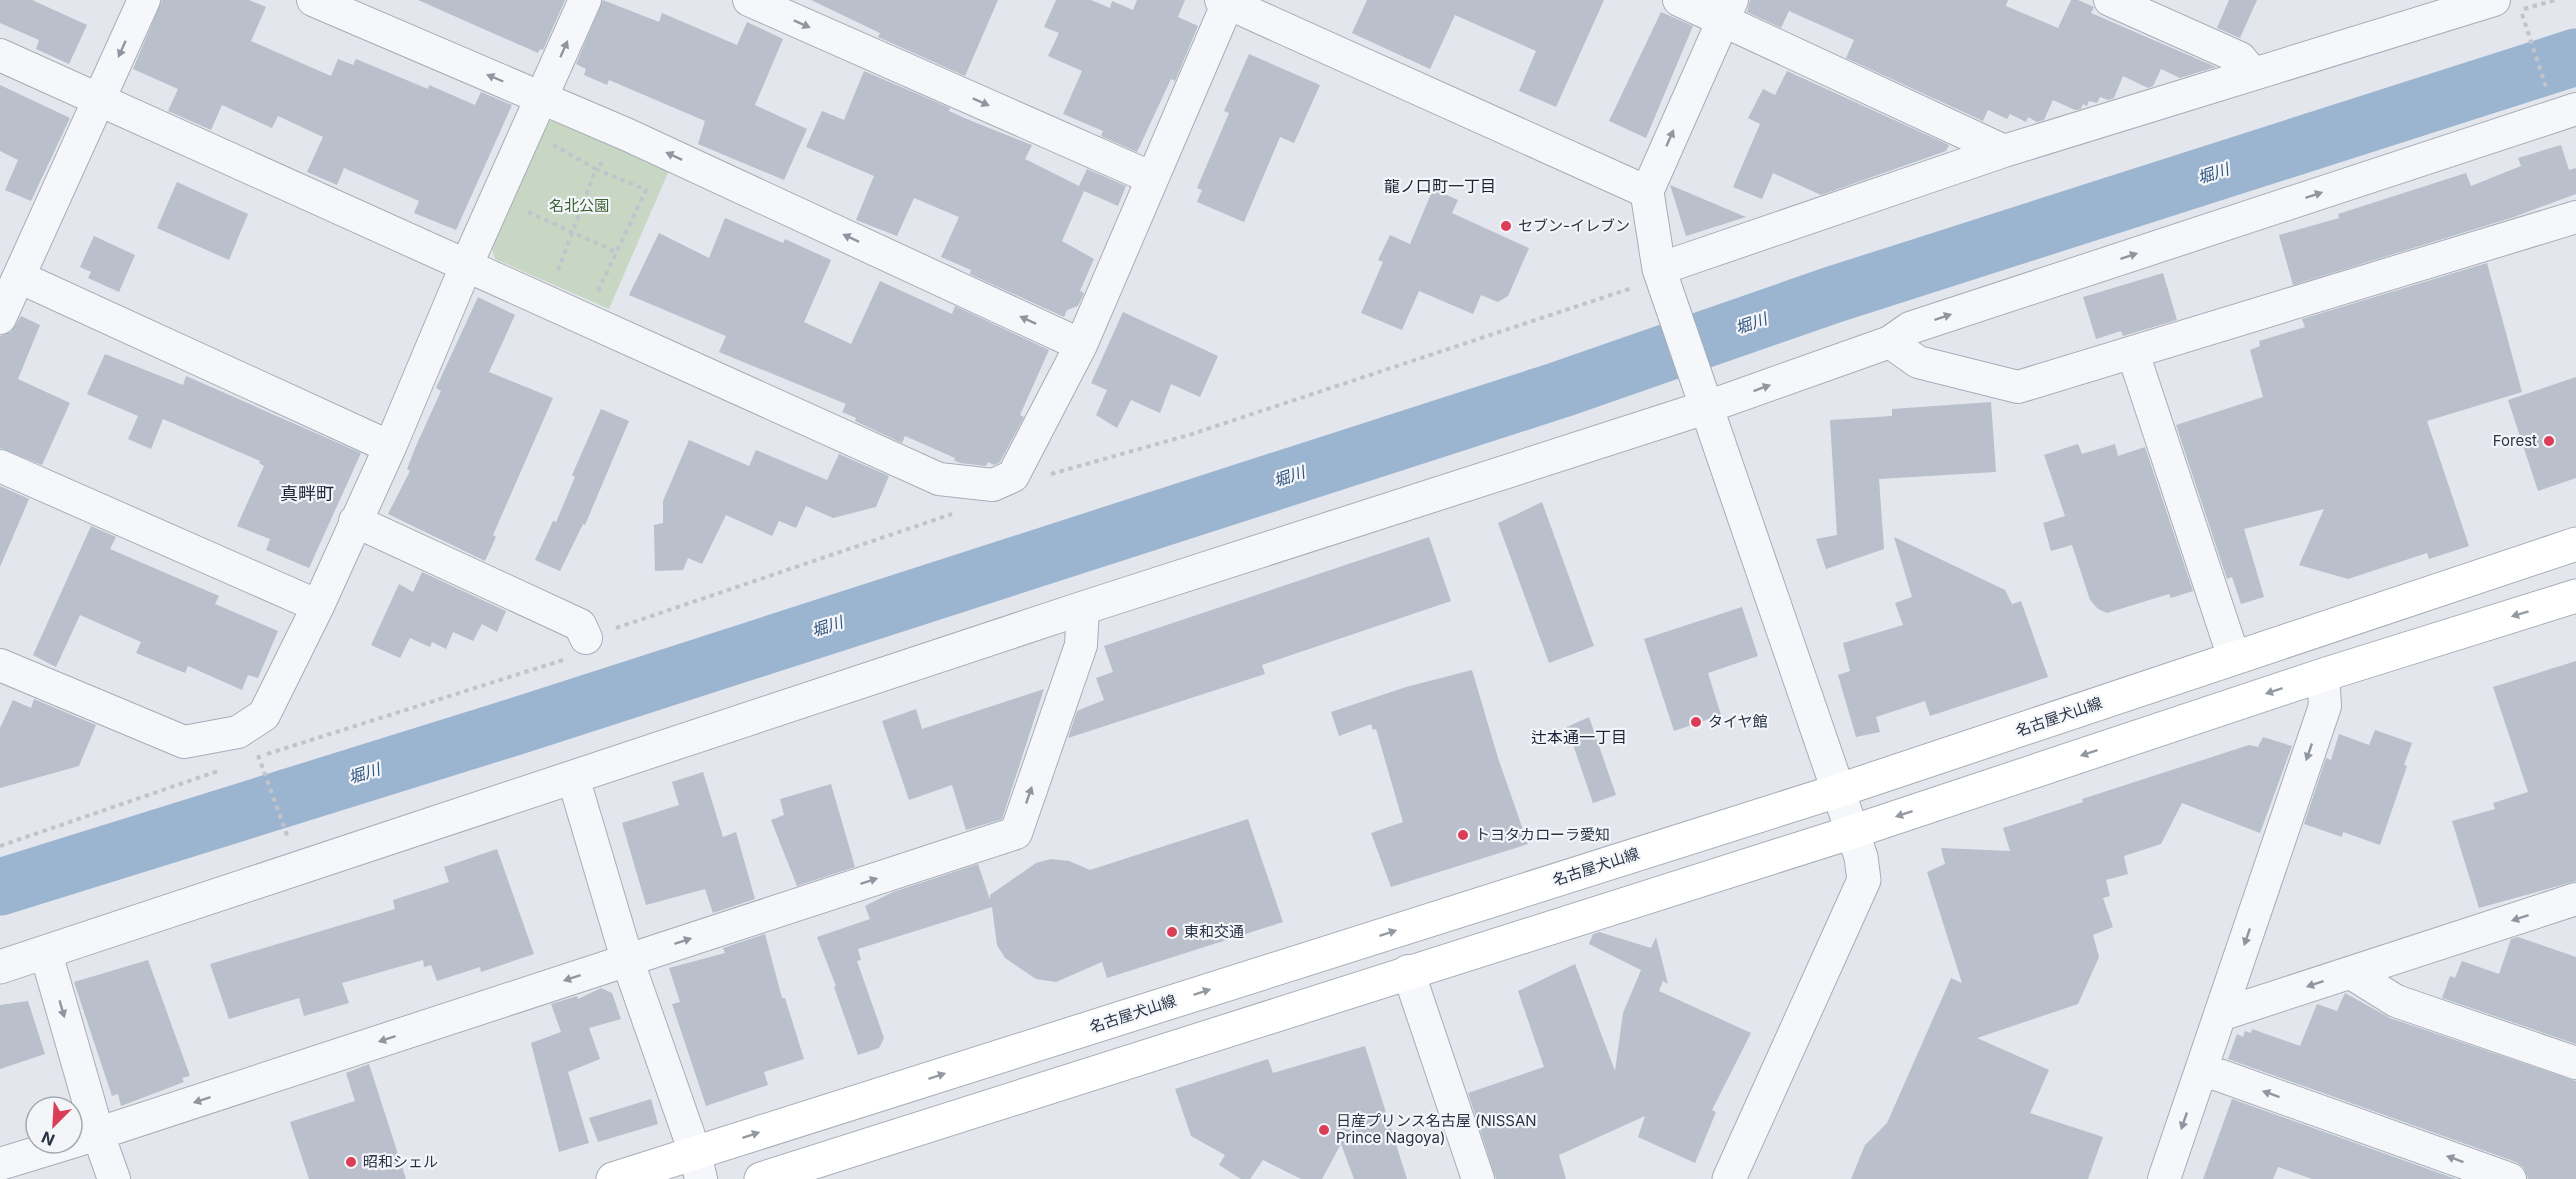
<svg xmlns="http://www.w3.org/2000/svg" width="2576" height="1179" viewBox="0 0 2576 1179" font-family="Inter,'Noto Sans JP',sans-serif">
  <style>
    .green { fill: #c8d7c3 }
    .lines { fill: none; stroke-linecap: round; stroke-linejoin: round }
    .river { stroke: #9bb4cf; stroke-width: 57 }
    .building { fill: #b9bfcb }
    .minor-casing { stroke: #a7adb7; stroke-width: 34 }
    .tertiary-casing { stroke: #a7adb7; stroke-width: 35 }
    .secondary-casing { stroke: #a7adb7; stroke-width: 35 }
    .path { stroke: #c1c4cb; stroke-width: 4; stroke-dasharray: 4.5 4.5; stroke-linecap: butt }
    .minor { stroke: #f6f7fa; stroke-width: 32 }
    .tertiary { stroke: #f6f7fa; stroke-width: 33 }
    .secondary { stroke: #fff; stroke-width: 33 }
    .oneway { fill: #9096a0 }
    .oneway2 { fill: #949aa2 }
    .poi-dot { fill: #db3d56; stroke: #f3f5f9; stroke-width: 2 }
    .labels { text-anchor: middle; stroke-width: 4.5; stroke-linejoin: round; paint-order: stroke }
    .park-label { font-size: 15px; fill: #3e6334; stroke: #f3f5f9 }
    .poi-label { font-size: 15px; fill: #293446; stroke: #f3f5f9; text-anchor: start }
    .street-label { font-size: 15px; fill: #293446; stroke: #f3f5f9 }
    .water-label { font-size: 16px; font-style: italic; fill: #2e537f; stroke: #f3f5f9 }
    .neighbourhood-label { font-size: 16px; fill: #1b2437; stroke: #f3f5f9 }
    .quarter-label { font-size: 18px; fill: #1b2437; stroke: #f3f5f9 }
  </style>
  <rect width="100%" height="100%" fill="#e3e6ec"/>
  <!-- green -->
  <path class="green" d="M 559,119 L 670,168 L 609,309 L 495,259 L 488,236 L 541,123 Z"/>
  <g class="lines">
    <!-- river -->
    <path class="river" d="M 0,887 L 517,726 L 1559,390 L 1832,295 L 2576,57"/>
  </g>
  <!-- building -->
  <path class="building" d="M 0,0 L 32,0 L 87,25 L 69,64 L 36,49 L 39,40 L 0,23 Z
    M 162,0 L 249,0 L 266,7 L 251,41 L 331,76 L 338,59 L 353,65 L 356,59 L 428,89 L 429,85 L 475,105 L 481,92 L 512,105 L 456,230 L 414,213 L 419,201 L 344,168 L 337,185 L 307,172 L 323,137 L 278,116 L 272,128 L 222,105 L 211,130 L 168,111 L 178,89 L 133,69 Z
    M 418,0 L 565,0 L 543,50 L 540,49 L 538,53 Z
    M 603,0 L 659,22 L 662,13 L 737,45 L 747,22 L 783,39 L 755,105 L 807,129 L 784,180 L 698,144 L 705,121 L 609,80 L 607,85 L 584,75 L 586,69 L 576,64 Z
    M 811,0 L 998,0 L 965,76 L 878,37 L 880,33 Z
    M 1056,0 L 1091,0 L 1110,8 L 1112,1 L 1133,10 L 1137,0 L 1185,0 L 1178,17 L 1198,26 L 1175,81 L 1171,79 L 1137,152 L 1101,136 L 1103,131 L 1063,114 L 1082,71 L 1048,56 L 1059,33 L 1044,27 Z
    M 1367,0 L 1604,0 L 1556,107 L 1519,91 L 1536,51 L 1455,15 L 1430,69 L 1352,33 Z
    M 1750,0 L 2008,0 L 2006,6 L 2058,28 L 2071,0 L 2078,0 L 2094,7 L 2091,13 L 2216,67 L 2180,78 L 2161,69 L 2153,86 L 2148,88 L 2123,76 L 2114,98 L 2108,100 L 2100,97 L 2097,103 L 2089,101 L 2087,106 L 2083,104 L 2081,109 L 2075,110 L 2053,100 L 2044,120 L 2037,122 L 2028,117 L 2026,122 L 2010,114 L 2007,119 L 1988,110 L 1983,121 L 1846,58 L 1854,40 L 1789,11 L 1781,28 L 1747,12 Z
    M 2229,0 L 2257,0 L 2240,38 L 2217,28 Z
    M 1661,12 L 1693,26 L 1646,138 L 1609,121 Z
    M 1249,54 L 1320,85 L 1294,143 L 1280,137 L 1244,222 L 1197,202 L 1202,190 L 1197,188 L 1229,113 L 1224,111 Z
    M 864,71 L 950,108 L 949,111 L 974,122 L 1032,145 L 1025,159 L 1079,186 L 1087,169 L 1126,186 L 1118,206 L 1084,191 L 1062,241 L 1094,259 L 1080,291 L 1084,293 L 1078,306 L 1067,310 L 1064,317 L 970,274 L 971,270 L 941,257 L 959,217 L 914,198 L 897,236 L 856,220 L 874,176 L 806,147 L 822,111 L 844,120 Z
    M 1787,71 L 1949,145 L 1946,151 L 1821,195 L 1773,173 L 1762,199 L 1733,187 L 1760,124 L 1748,118 L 1763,89 L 1775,95 Z
    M 0,85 L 70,118 L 31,201 L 5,190 L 18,160 L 0,151 Z
    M 2561,145 L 2569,170 L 2576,168 L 2576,194 L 2514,217 L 2293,285 L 2279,235 L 2339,218 L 2338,214 L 2466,173 L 2471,186 L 2521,166 L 2518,158 Z
    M 177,182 L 248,214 L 229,260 L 157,228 Z
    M 1670,185 L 1746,217 L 1686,236 Z
    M 1433,189 L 1458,200 L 1452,213 L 1529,248 L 1508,296 L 1498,302 L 1481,295 L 1473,314 L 1419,291 L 1402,330 L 1361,313 L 1383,262 L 1378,260 L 1390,235 L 1410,244 Z
    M 725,218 L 783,243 L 785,239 L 831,260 L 804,322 L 851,344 L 880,281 L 952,314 L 955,306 L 1049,350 L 1020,415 L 1024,417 L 1000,462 L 994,465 L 988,462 L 986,466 L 960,463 L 954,460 L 955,458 L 905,436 L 902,443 L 855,421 L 856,418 L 842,412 L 846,404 L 719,352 L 726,336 L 629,295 L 659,233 L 709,258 Z
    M 94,236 L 135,255 L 119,292 L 88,278 L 91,272 L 80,267 Z
    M 2487,263 L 2522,392 L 2427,421 L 2469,546 L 2429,559 L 2427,553 L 2348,579 L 2299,565 L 2324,509 L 2244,529 L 2264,597 L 2241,604 L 2232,577 L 2227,579 L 2176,425 L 2263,397 L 2250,350 L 2260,346 L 2259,341 L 2305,327 L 2302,319 Z
    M 2163,273 L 2177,320 L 2123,336 L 2121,331 L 2096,339 L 2083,297 Z
    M 478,297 L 515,315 L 489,372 L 553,398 L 493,535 L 496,537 L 485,561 L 388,514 L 410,471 L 407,469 L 416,446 L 441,391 L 436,388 Z
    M 1123,312 L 1218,356 L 1200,397 L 1171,384 L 1160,413 L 1131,400 L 1117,428 L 1096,415 L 1107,390 L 1091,383 Z
    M 21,316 L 40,325 L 18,379 L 70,403 L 42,465 L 0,448 L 0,336 L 11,332 Z
    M 105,354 L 183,385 L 186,376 L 361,453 L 309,568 L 266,550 L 270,539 L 237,526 L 264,466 L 259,463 L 260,461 L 163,419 L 151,449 L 128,439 L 138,416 L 87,394 Z
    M 2576,377 L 2576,478 L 2538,491 L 2508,400 Z
    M 1991,402 L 1996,472 L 1879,479 L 1884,549 L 1826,569 L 1816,539 L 1837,535 L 1830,420 L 1892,416 L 1892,409 Z
    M 601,409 L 629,421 L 585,525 L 583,524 L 560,571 L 535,560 L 553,521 L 556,522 L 575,477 L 572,475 Z
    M 689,440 L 749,466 L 756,450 L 827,480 L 839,454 L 889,476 L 876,507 L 833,518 L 806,506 L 796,528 L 779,521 L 772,536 L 726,515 L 702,564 L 688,558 L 683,570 L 655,571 L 654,525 L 663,523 L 663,501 Z
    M 2078,444 L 2082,454 L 2115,444 L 2118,456 L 2145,447 L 2193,591 L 2171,598 L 2169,594 L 2107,613 L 2098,609 L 2090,600 L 2072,545 L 2051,551 L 2043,523 L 2065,516 L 2044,455 Z
    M 0,486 L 29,499 L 0,567 Z
    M 1542,502 L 1594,646 L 1549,663 L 1498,523 Z
    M 91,526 L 116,537 L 110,549 L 219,596 L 215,604 L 278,631 L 258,678 L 248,675 L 242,690 L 188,666 L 185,673 L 136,653 L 141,642 L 80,615 L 56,667 L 33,655 Z
    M 1429,537 L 1451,601 L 1262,665 L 1265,674 L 1068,738 L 1077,711 L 1104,700 L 1096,678 L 1113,672 L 1104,646 Z
    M 1894,537 L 2005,590 L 2012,604 L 2021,601 L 2048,677 L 1930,716 L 1925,701 L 1876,717 L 1880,732 L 1856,737 L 1838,675 L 1850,671 L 1843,643 L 1903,625 L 1895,603 L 1912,597 Z
    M 422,572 L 506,611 L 497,632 L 482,624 L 473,641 L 453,632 L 446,649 L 432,642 L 430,647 L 410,638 L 400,658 L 371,645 L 399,584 L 413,592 Z
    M 1742,607 L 1758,656 L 1708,673 L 1721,715 L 1674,731 L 1644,639 Z
    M 2576,661 L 2576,881 L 2479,908 L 2452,821 L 2495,809 L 2493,803 L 2528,792 L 2493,687 Z
    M 1472,670 L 1498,758 L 1528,844 L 1391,887 L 1371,833 L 1403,822 L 1376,729 L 1373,730 L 1371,724 L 1339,736 L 1331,712 L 1406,687 Z
    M 1044,689 L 1002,819 L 966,830 L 952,785 L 909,800 L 882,721 L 916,709 L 922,729 Z
    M 34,699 L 96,725 L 79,766 L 0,788 L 0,728 L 13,700 L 31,708 Z
    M 1589,717 L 1616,795 L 1593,803 L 1567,727 Z
    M 2375,730 L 2412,743 L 2404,765 L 2407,766 L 2380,845 L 2343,832 L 2342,837 L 2304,824 L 2326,758 L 2331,760 L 2339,734 L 2369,745 Z
    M 2263,737 L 2292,746 L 2260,833 L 2182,803 L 2161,844 L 2124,856 L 2128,874 L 2106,880 L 2110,896 L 2103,898 L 2113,927 L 2093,935 L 2099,957 L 2078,1004 L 1977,1038 L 2049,1070 L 2030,1113 L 2103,1137 L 2088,1179 L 1851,1179 L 1865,1145 L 1887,1123 L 1951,978 L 1962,983 L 1927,872 L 1945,864 L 1941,848 L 2010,851 L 2003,828 L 2083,802 L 2082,799 L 2249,745 L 2258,747 Z
    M 703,772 L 723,837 L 736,832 L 755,899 L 713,913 L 705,889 L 646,905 L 622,823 L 679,805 L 672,782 Z
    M 831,784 L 855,867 L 797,886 L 771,820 L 784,815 L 780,799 Z
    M 1248,819 L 1283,922 L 1107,978 L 1102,962 L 1056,982 L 1036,979 L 1005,958 L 997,945 L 992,907 L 858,949 L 861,960 L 857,961 L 884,1038 L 879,1048 L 858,1055 L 834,987 L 836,986 L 817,937 L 870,919 L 865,906 L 893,892 L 978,864 L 990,900 L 990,895 L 1036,863 L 1051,859 L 1069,861 L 1090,870 Z
    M 497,849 L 534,954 L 481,972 L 480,967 L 437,981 L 431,965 L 424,967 L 423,960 L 342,983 L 349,1003 L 304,1016 L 299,998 L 229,1019 L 210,964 L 395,909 L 393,900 L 449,882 L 444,867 Z
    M 1599,932 L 1651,948 L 1656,937 L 1668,984 L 1663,981 L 1659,991 L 1751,1033 L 1712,1110 L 1716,1112 L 1695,1163 L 1638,1137 L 1645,1116 L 1559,1155 L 1566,1179 L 1496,1179 L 1468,1093 L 1544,1067 L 1518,991 L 1575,964 L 1615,1071 L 1623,1013 L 1641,970 L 1589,944 L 1593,934 Z
    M 765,934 L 782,998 L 785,998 L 804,1059 L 764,1072 L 768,1085 L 706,1106 L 672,1004 L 680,1002 L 669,968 L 725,953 L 723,948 Z
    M 2518,937 L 2576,957 L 2576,1044 L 2442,998 L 2450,976 L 2455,978 L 2462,961 L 2499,974 L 2511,939 Z
    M 148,960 L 190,1076 L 182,1078 L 184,1082 L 121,1106 L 118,1094 L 112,1096 L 74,982 Z
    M 601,988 L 612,993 L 621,1019 L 589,1028 L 600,1059 L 568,1072 L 589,1143 L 559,1152 L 531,1043 L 561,1032 L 551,1004 L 577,996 L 578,999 Z
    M 2345,993 L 2390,1018 L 2576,1081 L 2576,1179 L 2528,1179 L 2524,1168 L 2516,1162 L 2228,1059 L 2237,1034 L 2243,1037 L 2245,1031 L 2251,1033 L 2252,1029 L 2300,1046 L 2317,1004 L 2337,1011 Z
    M 28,1001 L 45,1054 L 0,1069 L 0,1005 Z
    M 1365,1046 L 1407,1179 L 1354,1179 L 1341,1144 L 1322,1179 L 1301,1179 L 1263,1160 L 1250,1179 L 1241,1179 L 1219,1165 L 1225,1155 L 1191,1136 L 1175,1089 L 1268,1059 L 1273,1073 Z
    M 369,1064 L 406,1179 L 309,1179 L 290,1122 L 355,1101 L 346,1073 Z
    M 651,1099 L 658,1124 L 598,1142 L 589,1118 Z
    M 2232,1099 L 2456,1179 L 2312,1179 L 2278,1167 L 2273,1179 L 2203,1179 Z"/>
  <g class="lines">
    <defs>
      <path id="minor" d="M 313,0 L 628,135 L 1081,345
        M 749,0 L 1152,178
        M 1221,0 L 1647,192 L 1732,0
        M 1679,0 L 2004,151
        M 2110,0 L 2240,58 L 2253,74
        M 0,55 L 939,479 L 993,485 L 1013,476 L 1081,345 L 1229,0
        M 1659,269 L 2004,151 L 2494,0
        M 19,277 L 390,447
        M 0,318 L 144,0
        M 1890,342 L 1918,362 L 2018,387 L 2576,217
        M 2133,353 L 2234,658
        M 1707,407 L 1890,342 L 1910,328 L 2576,109
        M 0,466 L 318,606
        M 355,521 L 580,625 L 586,638
        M 0,665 L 184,742 L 238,732 L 264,715 L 318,606 L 390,447 L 466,266 L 585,0
        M 573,777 L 627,959 L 695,1153 L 701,1179
        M 46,953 L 98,1134 L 114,1179
        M 1408,971 L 1478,1179
        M 2351,973 L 2396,1001 L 2576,1063
        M 2220,1015 L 2576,899
        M 2202,1069 L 2510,1179
        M 72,1142 L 1016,833 L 1081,645 L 1083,608
        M 0,1164 L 69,1143
        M 2164,1179 L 2325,706 L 2323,675"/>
      <path id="tertiary" d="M 1647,192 L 1659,269 L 1861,857 L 1864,880 L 1729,1179
        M 0,967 L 1083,608 L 1707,407"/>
      <path id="secondary" d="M 613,1179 L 1837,791 L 2576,544
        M 761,1179 L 1852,832 L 2323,675 L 2576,596"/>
    </defs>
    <!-- minor casing -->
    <use href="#minor" class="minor-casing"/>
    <!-- tertiary casing -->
    <use href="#tertiary" class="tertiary-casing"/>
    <!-- secondary casing -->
    <use href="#secondary" class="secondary-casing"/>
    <!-- path -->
    <path class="path" d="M 2524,9 L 2555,0
      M 2522,14 L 2546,87
      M 554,148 L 555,146 L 596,169 L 557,273
      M 528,212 L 616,252
      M 598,291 L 646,190 L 596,169 L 605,159
      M 1051,474 L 1189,435 L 1632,288
      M 616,628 L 952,514
      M 267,754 L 563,660
      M 258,755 L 288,838
      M 0,846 L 218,771"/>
    <!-- minor -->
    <use href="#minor" class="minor"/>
    <!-- tertiary -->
    <use href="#tertiary" class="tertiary"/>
    <!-- secondary -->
    <use href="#secondary" class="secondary"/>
  </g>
  <!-- one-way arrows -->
  <defs><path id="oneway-solid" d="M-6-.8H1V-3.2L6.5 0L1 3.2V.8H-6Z" transform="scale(1.5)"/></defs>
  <g class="oneway">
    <use href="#oneway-solid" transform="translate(802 24) rotate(24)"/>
    <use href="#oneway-solid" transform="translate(122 49) rotate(114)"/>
    <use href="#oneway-solid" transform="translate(564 49) rotate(-66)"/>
    <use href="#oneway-solid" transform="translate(495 78) rotate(-157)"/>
    <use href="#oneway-solid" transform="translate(981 102) rotate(24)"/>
    <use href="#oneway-solid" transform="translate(1670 138) rotate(-66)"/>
    <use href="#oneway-solid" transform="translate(674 156) rotate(-155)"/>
    <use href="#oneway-solid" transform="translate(2314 195) rotate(-18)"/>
    <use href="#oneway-solid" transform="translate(851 238) rotate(-155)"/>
    <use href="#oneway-solid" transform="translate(2129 256) rotate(-18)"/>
    <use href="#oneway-solid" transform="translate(1943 317) rotate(-18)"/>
    <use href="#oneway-solid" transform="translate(1028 320) rotate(-155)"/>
    <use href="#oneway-solid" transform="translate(1762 388) rotate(-20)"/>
    <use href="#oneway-solid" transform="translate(2309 752) rotate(109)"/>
    <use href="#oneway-solid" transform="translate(1029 795) rotate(-71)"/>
    <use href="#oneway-solid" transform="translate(869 881) rotate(-18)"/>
    <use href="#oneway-solid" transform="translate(2520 918) rotate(162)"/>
    <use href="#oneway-solid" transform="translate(2247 937) rotate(109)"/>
    <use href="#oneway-solid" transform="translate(683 941) rotate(-18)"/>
    <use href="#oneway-solid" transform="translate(572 978) rotate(162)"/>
    <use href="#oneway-solid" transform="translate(2315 984) rotate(162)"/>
    <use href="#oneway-solid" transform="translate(62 1009) rotate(74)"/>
    <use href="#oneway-solid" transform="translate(387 1039) rotate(162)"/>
    <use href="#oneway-solid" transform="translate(2271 1094) rotate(-160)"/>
    <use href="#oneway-solid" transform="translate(202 1100) rotate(162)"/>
    <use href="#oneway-solid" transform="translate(2184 1121) rotate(109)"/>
    <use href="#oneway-solid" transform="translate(2455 1159) rotate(-160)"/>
  </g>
  <g class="oneway2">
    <use href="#oneway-solid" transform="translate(2520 614) rotate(163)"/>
    <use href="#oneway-solid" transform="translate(2274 691) rotate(162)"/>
    <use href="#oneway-solid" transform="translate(2089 753) rotate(162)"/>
    <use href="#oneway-solid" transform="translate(1904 814) rotate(162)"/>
    <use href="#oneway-solid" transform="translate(1388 933) rotate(-18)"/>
    <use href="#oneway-solid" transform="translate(1202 992) rotate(-18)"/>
    <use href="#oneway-solid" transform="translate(937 1076) rotate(-18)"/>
    <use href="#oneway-solid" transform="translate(751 1135) rotate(-18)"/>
  </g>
  <!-- markers -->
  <g class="poi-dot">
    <circle cx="1506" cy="226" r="6"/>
    <circle cx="2549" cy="441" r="6"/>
    <circle cx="1696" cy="722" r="6"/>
    <circle cx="1463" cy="835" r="6"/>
    <circle cx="1172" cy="932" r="6"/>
    <circle cx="1324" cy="1130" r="6"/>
    <circle cx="351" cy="1162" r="6"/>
  </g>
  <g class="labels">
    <!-- park labels -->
    <g class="park-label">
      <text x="579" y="211">名北公園</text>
    </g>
    <!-- poi labels -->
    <g class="poi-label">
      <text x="1518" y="231">セブン-イレブン</text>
      <text x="2537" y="446" text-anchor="end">Forest</text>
      <text x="1708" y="727">タイヤ館</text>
      <text x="1475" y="840">トヨタカローラ愛知</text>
      <text x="1184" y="937">東和交通</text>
      <text x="1336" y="1126">日産プリンス名古屋 (NISSAN<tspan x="1336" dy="17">Prince Nagoya)</tspan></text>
      <text x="363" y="1167">昭和シェル</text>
    </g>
    <!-- street labels -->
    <g class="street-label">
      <text transform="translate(2059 717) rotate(-19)" y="5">名古屋犬山線</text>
      <text transform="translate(1596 867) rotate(-18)" y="5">名古屋犬山線</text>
      <text transform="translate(1133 1014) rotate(-18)" y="5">名古屋犬山線</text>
    </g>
    <!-- water labels -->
    <g class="water-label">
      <text transform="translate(2213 173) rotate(-18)" y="6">堀川</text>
      <text transform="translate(1751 323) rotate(-19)" y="6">堀川</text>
      <text transform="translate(1289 476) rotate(-18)" y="6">堀川</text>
      <text transform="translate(827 626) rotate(-18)" y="6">堀川</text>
      <text transform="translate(364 773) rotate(-17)" y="6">堀川</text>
    </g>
    <!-- neighbourhood labels -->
    <g class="neighbourhood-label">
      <text x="1440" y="192">龍ノ口町一丁目</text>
      <text x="1579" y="743">辻本通一丁目</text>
    </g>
    <!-- quarter labels -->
    <g class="quarter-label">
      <text x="307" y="500">真畔町</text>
    </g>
  </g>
  <!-- north arrow -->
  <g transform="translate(54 1125) rotate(204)"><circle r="28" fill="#f3f5f9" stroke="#a2a8b1" stroke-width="1.5"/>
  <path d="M0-4.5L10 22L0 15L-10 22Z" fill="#db3d56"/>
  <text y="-9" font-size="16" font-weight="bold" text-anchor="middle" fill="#293446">N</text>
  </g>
</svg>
